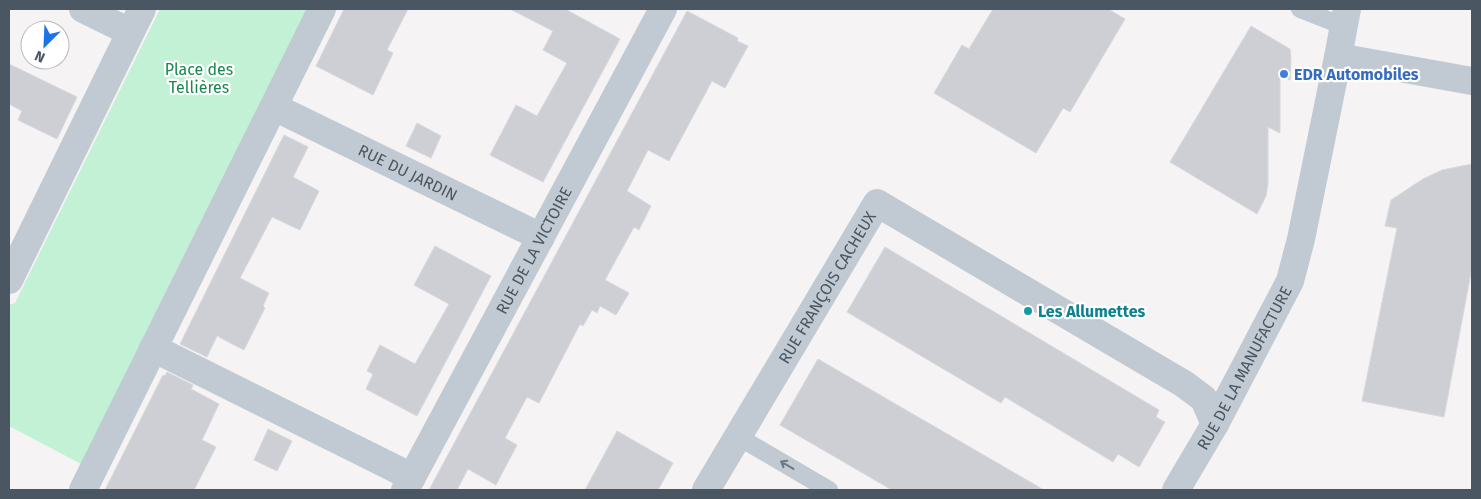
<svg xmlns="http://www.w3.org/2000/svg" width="1481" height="499" viewBox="0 0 1481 499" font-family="'Fira Sans',sans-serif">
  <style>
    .green { fill: #c3f1d5 }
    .building { fill: #cdcfd5; stroke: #d7d9de }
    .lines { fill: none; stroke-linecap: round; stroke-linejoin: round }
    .lane { stroke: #c1cad2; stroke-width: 18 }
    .street { stroke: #c1cad2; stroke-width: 28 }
    .oneway { stroke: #6e7983 }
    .shop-dot { fill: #3f7fe0; stroke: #fff; stroke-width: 2 }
    .culture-dot { fill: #0f9aa8; stroke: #fff; stroke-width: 2 }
    .labels { text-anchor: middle; stroke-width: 4.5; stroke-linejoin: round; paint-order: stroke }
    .park-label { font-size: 16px; fill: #17864f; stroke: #fff }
    .shop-label { font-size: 16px; font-weight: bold; fill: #366cbe; stroke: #fff; text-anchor: start }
    .street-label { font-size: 16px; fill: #4a5661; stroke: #fff }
    .culture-label { font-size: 16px; font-weight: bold; fill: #0d838f; stroke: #fff; text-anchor: start }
  </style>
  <rect width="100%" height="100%" fill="#f5f3f3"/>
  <!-- green -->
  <path class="green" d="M 160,9 L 308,9 L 81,464 L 9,426 L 9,305 L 15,303 Z"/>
  <!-- building -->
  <path class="building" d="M 344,9 L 408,9 L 387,50 L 393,53 L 373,95 L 316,66 Z
    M 510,9 L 565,9 L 620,39 L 543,182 L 490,155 L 516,105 L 537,116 L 567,63 L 543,50 L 553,31 Z
    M 993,9 L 1108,9 L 1125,19 L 1070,112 L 1063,108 L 1036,153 L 934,93 L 962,45 L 969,49 Z
    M 687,11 L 738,38 L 737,41 L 748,46 L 725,88 L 712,81 L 669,161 L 648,150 L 627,191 L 651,206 L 639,230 L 634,227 L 605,280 L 629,293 L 616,315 L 600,306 L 597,313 L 592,310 L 583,326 L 580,324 L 539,403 L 527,397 L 505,438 L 517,445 L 496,485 L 468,469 L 457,490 L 429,490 Z
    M 1251,26 L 1290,49 L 1291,58 L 1290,80 L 1280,74 L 1280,133 L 1268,127 L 1268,184 L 1266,196 L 1257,214 L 1170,162 Z
    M 9,64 L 77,97 L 57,139 L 18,120 L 22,111 L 9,104 Z
    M 417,123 L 441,136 L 431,158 L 406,146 Z
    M 284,135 L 308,147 L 293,177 L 319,191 L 300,230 L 272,217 L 240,278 L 269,293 L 263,306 L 265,308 L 244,350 L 217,336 L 207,357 L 180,344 Z
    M 1472,164 L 1472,267 L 1444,417 L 1362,401 L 1397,228 L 1385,226 L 1391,200 L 1423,179 L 1442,170 Z
    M 435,246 L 491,276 L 417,416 L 366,389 L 373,374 L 367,371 L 380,345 L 415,364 L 449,304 L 414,285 Z
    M 885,247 L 1159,410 L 1156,417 L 1165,422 L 1139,467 L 1118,454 L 1113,462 L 1005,397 L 1001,403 L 847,312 Z
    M 818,359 L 1044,490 L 892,490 L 780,425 Z
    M 167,372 L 193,385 L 191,389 L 219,404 L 202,440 L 216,447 L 194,490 L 105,490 L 163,375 L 165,376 Z
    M 268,429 L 292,441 L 277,471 L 254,460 Z
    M 617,431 L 673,463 L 658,490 L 585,490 Z"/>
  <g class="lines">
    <!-- lane -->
    <path class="lane" d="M 1300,9 L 1343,26
      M 737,436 L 829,490"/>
    <!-- street -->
    <g class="street">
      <path d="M 83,9 L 130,32"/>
      <path d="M 1347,9 L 1338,57 L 1472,81"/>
      <path id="s1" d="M 274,107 L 541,237"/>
      <path d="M 9,280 L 142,9"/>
      <path d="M 153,348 L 412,477"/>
      <path d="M 83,490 L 322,9"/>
      <path id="s2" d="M 405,490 L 663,9"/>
      <path id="s3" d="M 706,490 L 877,203 L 1184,384 L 1204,399 L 1215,424"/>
      <path id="s4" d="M 1176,490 L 1215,424 L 1290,281 L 1301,239 L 1338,57"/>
    </g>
  </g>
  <!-- one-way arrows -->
  <defs><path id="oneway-shaft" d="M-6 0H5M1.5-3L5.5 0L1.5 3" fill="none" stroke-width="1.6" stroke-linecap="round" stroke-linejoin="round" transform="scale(1.25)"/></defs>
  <use class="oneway" href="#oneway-shaft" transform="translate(787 465) rotate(-149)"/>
  <!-- markers -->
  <circle class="shop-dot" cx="1284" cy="74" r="5"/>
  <circle class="culture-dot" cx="1028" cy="311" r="5"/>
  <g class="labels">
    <!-- park labels -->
    <g class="park-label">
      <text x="199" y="75">Place des<tspan x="199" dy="18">Tellières</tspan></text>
    </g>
    <!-- shop labels -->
    <g class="shop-label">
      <text x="1294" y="80">EDR Automobiles</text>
    </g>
    <!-- street labels -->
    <g class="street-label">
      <text dy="6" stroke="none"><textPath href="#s1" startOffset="149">RUE DU JARDIN</textPath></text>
      <text dy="6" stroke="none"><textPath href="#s2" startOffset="272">RUE DE LA VICTOIRE</textPath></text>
      <text dy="6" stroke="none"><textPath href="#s3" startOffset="236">RUE FRANÇOIS CACHEUX</textPath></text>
      <text dy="6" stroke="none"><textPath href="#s4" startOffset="140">RUE DE LA MANUFACTURE</textPath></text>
    </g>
    <!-- culture labels -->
    <g class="culture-label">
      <text x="1038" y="317">Les Allumettes</text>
    </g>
  </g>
  <!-- border -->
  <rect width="1481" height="499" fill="none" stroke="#4a5661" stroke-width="20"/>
  <!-- north arrow -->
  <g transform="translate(45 45) rotate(204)"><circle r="24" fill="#ffffff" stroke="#b7bbc0"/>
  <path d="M0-4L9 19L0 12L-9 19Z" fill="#1a73e8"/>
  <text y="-8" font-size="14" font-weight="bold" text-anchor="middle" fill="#4a5661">N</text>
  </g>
</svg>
